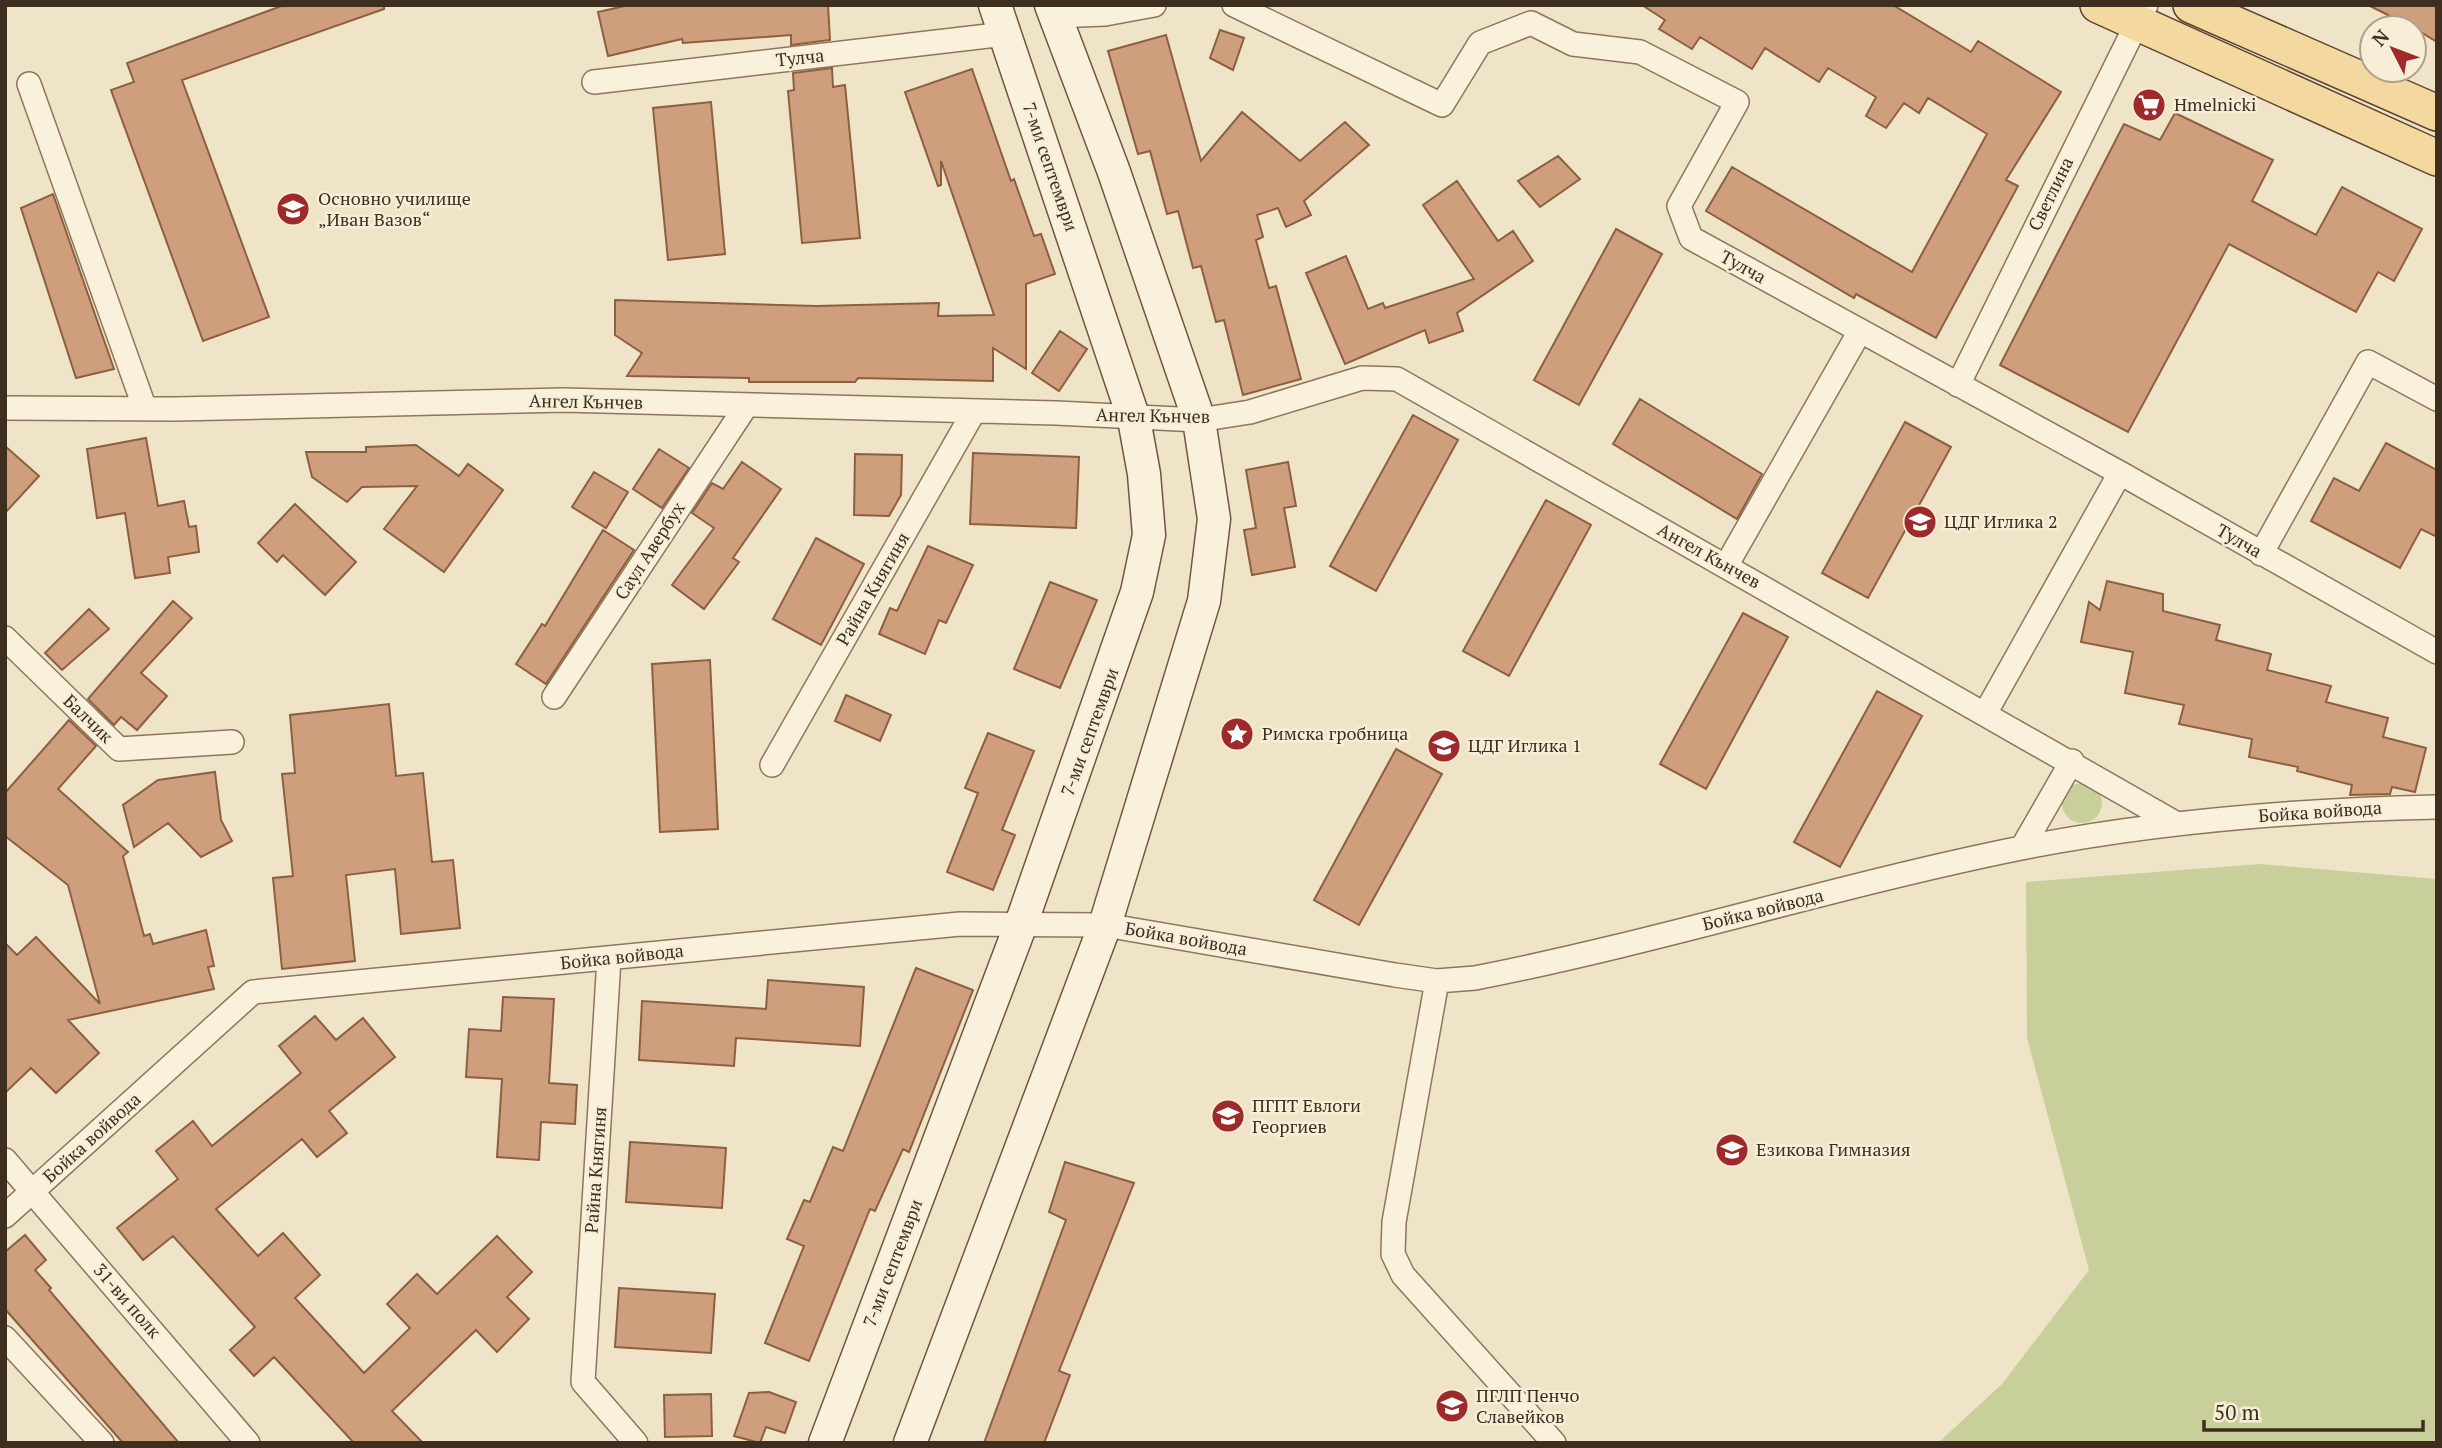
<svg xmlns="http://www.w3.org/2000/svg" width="2442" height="1448" viewBox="0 0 2442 1448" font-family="'PT Serif',serif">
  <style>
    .green { fill: #c9cf9b }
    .building { fill: #cf9f7d; stroke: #8d5f41; stroke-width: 2 }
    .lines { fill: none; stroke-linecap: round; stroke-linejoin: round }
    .street-casing { stroke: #8d765c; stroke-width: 26 }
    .secondary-casing { stroke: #6f573f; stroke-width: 35 }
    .primary-casing { stroke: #5b4430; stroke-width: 38 }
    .street { stroke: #faf1dc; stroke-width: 23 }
    .secondary { stroke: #faf1dc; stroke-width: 32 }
    .primary { stroke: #f3d9a0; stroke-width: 35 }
    .labels { text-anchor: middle; stroke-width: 5; stroke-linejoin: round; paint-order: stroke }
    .street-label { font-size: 18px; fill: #3d2e20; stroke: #f7eed8 }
    .poi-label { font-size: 18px; fill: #3d2e20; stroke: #f7eed8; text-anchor: start }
  </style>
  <rect width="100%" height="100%" fill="#f0e4c8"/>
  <!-- green -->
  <path class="green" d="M2062 803a20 20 0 1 1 40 0a20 20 0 1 1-40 0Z
    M 2260,864 L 2437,879 L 2437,1443 L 1938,1443 L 2002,1384 L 2089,1270 L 2027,1038 L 2026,882 Z"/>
  <!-- building -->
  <path class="building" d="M 284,5 L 384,5 L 384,9 L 182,80 L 269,317 L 203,341 L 111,90 L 134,82 L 127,63 Z
    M 629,5 L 828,5 L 830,40 L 791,45 L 791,35 L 683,43 L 682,39 L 608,56 L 598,12 Z
    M 1642,5 L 1893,5 L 1971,52 L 1978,41 L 2061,92 L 2006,180 L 2018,186 L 1936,338 L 1856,294 L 1854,298 L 1706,211 L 1732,167 L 1912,272 L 1987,134 L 1928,98 L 1919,113 L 1904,103 L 1886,128 L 1866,116 L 1876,97 L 1828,68 L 1819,82 L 1765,48 L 1752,69 L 1700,37 L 1692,49 L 1659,29 L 1665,20 Z
    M 2368,5 L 2437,5 L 2437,42 L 2414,28 Z
    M 1220,30 L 1244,38 L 1233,70 L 1210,58 Z
    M 1166,35 L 1201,161 L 1242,112 L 1300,161 L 1345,122 L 1369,145 L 1304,201 L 1311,215 L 1286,227 L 1278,208 L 1257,215 L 1263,237 L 1256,240 L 1269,288 L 1276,286 L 1301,379 L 1243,395 L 1224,320 L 1216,322 L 1201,266 L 1193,268 L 1178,211 L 1167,214 L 1150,151 L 1138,154 L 1108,51 Z
    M 832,68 L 833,87 L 845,85 L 860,238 L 802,243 L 788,91 L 794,90 L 793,73 Z
    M 972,69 L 1011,181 L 1014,179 L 1034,236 L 1041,234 L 1055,274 L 1026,284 L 1026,369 L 993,348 L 993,381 L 858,378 L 855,382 L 749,382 L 749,378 L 627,376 L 642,353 L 615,335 L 615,300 L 816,306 L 939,303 L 938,316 L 994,315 L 941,161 L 941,185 L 938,186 L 905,92 Z
    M 711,102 L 725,254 L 668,260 L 653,108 Z
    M 2175,113 L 2273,160 L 2252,201 L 2316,235 L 2342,187 L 2422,229 L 2394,281 L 2378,272 L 2356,312 L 2229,244 L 2128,432 L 2000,365 L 2124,124 L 2160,140 Z
    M 1558,156 L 1580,179 L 1540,207 L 1518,181 Z
    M 1457,181 L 1498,241 L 1513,231 L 1533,261 L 1457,313 L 1463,331 L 1429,343 L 1425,330 L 1345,364 L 1306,273 L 1346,256 L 1368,309 L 1383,303 L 1385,308 L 1474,279 L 1423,205 Z
    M 53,194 L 114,369 L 76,378 L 21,208 Z
    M 1616,229 L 1662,254 L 1579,405 L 1534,380 Z
    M 1060,331 L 1087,349 L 1059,391 L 1032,373 Z
    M 1640,399 L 1762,474 L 1737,519 L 1613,444 Z
    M 1413,415 L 1458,440 L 1376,591 L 1330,566 Z
    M 1905,422 L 1951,447 L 1868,598 L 1822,573 Z
    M 146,438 L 158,506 L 184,501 L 189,527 L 196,526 L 199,552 L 168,557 L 170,573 L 135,578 L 125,513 L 97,518 L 87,449 Z
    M 2386,443 L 2437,470 L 2437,537 L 2421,529 L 2400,568 L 2311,521 L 2334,478 L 2359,491 Z
    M 416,445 L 459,476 L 468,464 L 503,490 L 444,572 L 384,529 L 417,486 L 362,487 L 347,502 L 312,477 L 306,452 L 366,452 L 366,447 Z
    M 5,446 L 39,476 L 5,513 Z
    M 659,449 L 689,468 L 662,508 L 633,489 Z
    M 973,453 L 1079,457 L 1076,528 L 970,524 Z
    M 855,454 L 902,455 L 901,495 L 889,516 L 854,515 Z
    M 742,462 L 781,489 L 733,558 L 739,562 L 704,609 L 672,585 L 714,528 L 692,513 L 712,483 L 723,489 Z
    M 1288,462 L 1296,506 L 1284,508 L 1295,567 L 1252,575 L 1244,530 L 1256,528 L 1246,470 Z
    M 594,472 L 628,492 L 606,528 L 572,507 Z
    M 1546,500 L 1591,525 L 1509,676 L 1463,651 Z
    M 295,504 L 356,562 L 325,595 L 283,555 L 277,562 L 258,543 Z
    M 603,530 L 634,550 L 546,684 L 516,664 L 542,624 L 545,626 Z
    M 816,538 L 864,564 L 821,645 L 773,619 Z
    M 928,546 L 973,565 L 946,623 L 939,620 L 925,654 L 879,634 L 890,608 L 897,611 Z
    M 2107,581 L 2163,594 L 2163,611 L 2220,625 L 2216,640 L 2271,654 L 2267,670 L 2331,686 L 2326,702 L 2388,718 L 2383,737 L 2426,748 L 2415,792 L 2392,787 L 2390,794 L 2350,795 L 2352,785 L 2297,771 L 2298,767 L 2249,757 L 2252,739 L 2179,724 L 2184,705 L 2125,693 L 2133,652 L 2081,642 L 2089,602 L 2100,610 Z
    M 1050,582 L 1097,600 L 1060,688 L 1014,669 Z
    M 173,601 L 192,618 L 141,673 L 167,696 L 137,730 L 121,717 L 114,725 L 88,699 Z
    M 89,609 L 109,629 L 62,670 L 45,653 Z
    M 1743,613 L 1788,637 L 1706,789 L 1660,764 Z
    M 710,660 L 718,829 L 660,832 L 652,664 Z
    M 1877,691 L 1922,716 L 1840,867 L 1794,842 Z
    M 846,695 L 891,715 L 880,741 L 835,721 Z
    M 389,704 L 396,776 L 423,773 L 432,862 L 453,860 L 460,928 L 401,934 L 395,869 L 346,875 L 355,961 L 282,969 L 273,878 L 293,876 L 282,774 L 295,773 L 290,715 Z
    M 69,720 L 96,746 L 58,789 L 128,852 L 123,856 L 144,936 L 150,934 L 153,944 L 206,930 L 214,966 L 208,967 L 214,989 L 68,1020 L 99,1053 L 56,1093 L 31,1068 L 5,1093 L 5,943 L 17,955 L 36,937 L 100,1004 L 68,885 L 5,836 L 5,793 Z
    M 988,733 L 1034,751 L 1002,830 L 1015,835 L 993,890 L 947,872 L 978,793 L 965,788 Z
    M 1396,749 L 1442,774 L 1359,925 L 1314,900 Z
    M 215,772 L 221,820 L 232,841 L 201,857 L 168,823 L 134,847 L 123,805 L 158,780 Z
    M 916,968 L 973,990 L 909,1152 L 903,1149 L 875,1211 L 870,1209 L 809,1361 L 765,1343 L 804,1246 L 787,1239 L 804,1200 L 810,1202 L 833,1147 L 843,1151 Z
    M 768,980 L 864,987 L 860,1046 L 736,1038 L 734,1066 L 639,1060 L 642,1001 L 766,1009 Z
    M 503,997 L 554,999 L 549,1083 L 577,1085 L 575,1124 L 541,1122 L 539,1160 L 497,1157 L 502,1079 L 466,1077 L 469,1029 L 501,1031 Z
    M 315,1016 L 336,1040 L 363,1018 L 395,1057 L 329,1111 L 347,1133 L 317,1157 L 302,1139 L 216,1209 L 258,1256 L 283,1233 L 320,1275 L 295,1298 L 364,1373 L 410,1328 L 387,1304 L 417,1274 L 437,1294 L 497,1236 L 532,1272 L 507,1297 L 529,1319 L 497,1352 L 476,1330 L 392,1411 L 423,1443 L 354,1443 L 274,1357 L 254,1376 L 230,1350 L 255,1327 L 173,1236 L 143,1260 L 117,1228 L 178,1179 L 156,1151 L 193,1121 L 212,1146 L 301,1073 L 279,1046 Z
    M 630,1142 L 726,1148 L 722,1208 L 626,1202 Z
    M 1065,1162 L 1134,1183 L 1059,1371 L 1070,1375 L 1044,1443 L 984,1443 L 1066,1220 L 1049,1212 Z
    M 25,1235 L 46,1260 L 35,1270 L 51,1288 L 49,1290 L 179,1443 L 123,1443 L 5,1309 L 5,1252 Z
    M 619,1288 L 715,1294 L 711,1353 L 615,1347 Z
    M 769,1392 L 796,1402 L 785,1433 L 766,1427 L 760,1443 L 734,1436 L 749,1393 Z
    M 711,1394 L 712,1436 L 665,1437 L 664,1395 Z"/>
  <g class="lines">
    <defs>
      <path id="street" d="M 1234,5 L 1442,105 L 1480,43 L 1531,23 L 1573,44 L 1640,52 L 1737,102 L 1679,206 L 1691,238 L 2120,473 L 2437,652
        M 1055,16 L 1105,14 L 1154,5
        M 594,82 L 1005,34
        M 29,84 L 145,409
        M 1958,385 L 2146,5
        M 5,408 L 176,409 L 564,400 L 1056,413 L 1199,420 L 1250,412 L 1362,378 L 1397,379 L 2177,824
        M 2261,554 L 2368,362 L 2437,399
        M 1726,566 L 1860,331
        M 5,638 L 119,749 L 232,742
        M 554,697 L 746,406
        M 1986,712 L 2120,473
        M 772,765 L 973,413
        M 2022,848 L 2072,761
        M 609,959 L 583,1382 L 636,1443
        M 1437,981 L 1394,1222 L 1393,1254 L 1403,1275 L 1554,1443
        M 5,1160 L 248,1443
        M 5,1216 L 253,992 L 960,924 L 1105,925 L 1395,975 L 1437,981 L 1475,978 C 1659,942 1838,885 2021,848 C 2158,821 2298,810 2437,807
        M 5,1338 L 102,1443"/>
      <path id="secondary" d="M 825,1443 L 1021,924 L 1137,592 L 1149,535 L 1144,474 L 1134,419 L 995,5
        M 910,1443 L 1105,925 L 1204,601 L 1214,519 L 1199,420 L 1114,172 L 1051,5"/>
      <path id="primary" d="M 2098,5 L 2437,158
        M 2191,5 L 2437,113"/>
    </defs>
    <!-- street casing -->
    <use href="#street" class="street-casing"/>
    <!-- secondary casing -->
    <use href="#secondary" class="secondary-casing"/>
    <!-- primary casing -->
    <use href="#primary" class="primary-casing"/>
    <!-- street -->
    <use href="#street" class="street"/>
    <!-- secondary -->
    <use href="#secondary" class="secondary"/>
    <!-- primary -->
    <use href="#primary" class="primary"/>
  </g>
  <!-- icons -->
  <defs>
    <symbol id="supermarket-disc" viewBox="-11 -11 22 22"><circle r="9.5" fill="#9e2a2b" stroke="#f7eed8"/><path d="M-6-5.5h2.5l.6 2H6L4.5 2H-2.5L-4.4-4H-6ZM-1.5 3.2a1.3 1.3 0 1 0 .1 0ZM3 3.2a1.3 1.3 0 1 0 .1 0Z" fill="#fff"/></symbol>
    <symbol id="school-disc" viewBox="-11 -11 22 22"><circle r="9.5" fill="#9e2a2b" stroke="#f7eed8"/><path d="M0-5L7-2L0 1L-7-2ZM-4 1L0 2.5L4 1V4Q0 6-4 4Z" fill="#fff"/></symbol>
    <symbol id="sight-disc" viewBox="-11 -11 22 22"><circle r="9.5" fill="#9e2a2b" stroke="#f7eed8"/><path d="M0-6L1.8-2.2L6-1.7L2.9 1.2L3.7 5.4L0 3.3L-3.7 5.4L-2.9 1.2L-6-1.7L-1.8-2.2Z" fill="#fff"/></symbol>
  </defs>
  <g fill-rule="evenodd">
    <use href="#supermarket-disc" x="2130" y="86" width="38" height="38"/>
    <use href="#school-disc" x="274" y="190" width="38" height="38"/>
    <use href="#school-disc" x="1901" y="503" width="38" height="38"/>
    <use href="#sight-disc" x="1218" y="715" width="38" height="38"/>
    <use href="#school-disc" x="1425" y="727" width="38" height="38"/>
    <use href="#school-disc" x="1209" y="1097" width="38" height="38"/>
    <use href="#school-disc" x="1713" y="1131" width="38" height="38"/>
    <use href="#school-disc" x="1433" y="1387" width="38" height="38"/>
  </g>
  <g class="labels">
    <!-- street labels -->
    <g class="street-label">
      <text transform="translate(800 58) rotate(-6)" y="6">Тулча</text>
      <text transform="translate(1050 167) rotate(71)" y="6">7-ми септември</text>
      <text transform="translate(2051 194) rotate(-64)" y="6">Светлина</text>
      <text transform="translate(1743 267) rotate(29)" y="6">Тулча</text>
      <text transform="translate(586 402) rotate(1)" y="6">Ангел Кънчев</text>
      <text transform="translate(1153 416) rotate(1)" y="6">Ангел Кънчев</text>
      <text transform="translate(2239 541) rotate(30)" y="6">Тулча</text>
      <text transform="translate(650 551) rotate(-57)" y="6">Саул Авербух</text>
      <text transform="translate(1709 556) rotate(29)" y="6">Ангел Кънчев</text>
      <text transform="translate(873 589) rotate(-60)" y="6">Райна Княгиня</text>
      <text transform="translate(88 719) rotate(44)" y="6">Балчик</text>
      <text transform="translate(1090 732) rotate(-70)" y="6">7-ми септември</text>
      <text transform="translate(2320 812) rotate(-4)" y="6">Бойка войвода</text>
      <text transform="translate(1763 910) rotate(-14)" y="6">Бойка войвода</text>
      <text transform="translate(1186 939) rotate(10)" y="6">Бойка войвода</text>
      <text transform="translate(622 957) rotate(-6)" y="6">Бойка войвода</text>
      <text transform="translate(92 1138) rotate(-42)" y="6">Бойка войвода</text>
      <text transform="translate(596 1170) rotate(-86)" y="6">Райна Княгиня</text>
      <text transform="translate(893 1263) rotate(-69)" y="6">7-ми септември</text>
      <text transform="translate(127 1301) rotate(49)" y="6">31-ви полк</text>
    </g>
    <!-- poi labels -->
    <g class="poi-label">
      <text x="2174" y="111">Hmelnicki</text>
      <text x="318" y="205">Основно училище<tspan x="318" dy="21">„Иван Вазов“</tspan></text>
      <text x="1944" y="528">ЦДГ Иглика 2</text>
      <text x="1262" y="740">Римска гробница</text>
      <text x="1468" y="752">ЦДГ Иглика 1</text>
      <text x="1252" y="1112">ПГПТ Евлоги<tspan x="1252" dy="21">Георгиев</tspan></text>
      <text x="1756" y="1156">Езикова Гимназия</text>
      <text x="1476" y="1402">ПГЛП Пенчо<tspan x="1476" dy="21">Славейков</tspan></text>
    </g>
  </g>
  <!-- border -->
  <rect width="2442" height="1448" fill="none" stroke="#3d2e20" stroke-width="14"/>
  <!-- north arrow -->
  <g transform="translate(2393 49) rotate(312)"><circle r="33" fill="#f7eed8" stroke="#ada18e" stroke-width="2"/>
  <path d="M0-5L12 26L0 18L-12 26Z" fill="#9e2a2b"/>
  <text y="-10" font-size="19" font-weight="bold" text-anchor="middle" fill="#3d2e20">N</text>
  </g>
  <!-- scale -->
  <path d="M2204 1420v10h219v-10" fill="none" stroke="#3d2e20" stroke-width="3.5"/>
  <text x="2214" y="1420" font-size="21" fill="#3d2e20" stroke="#f7eed8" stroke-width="5" paint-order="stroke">50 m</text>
</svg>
